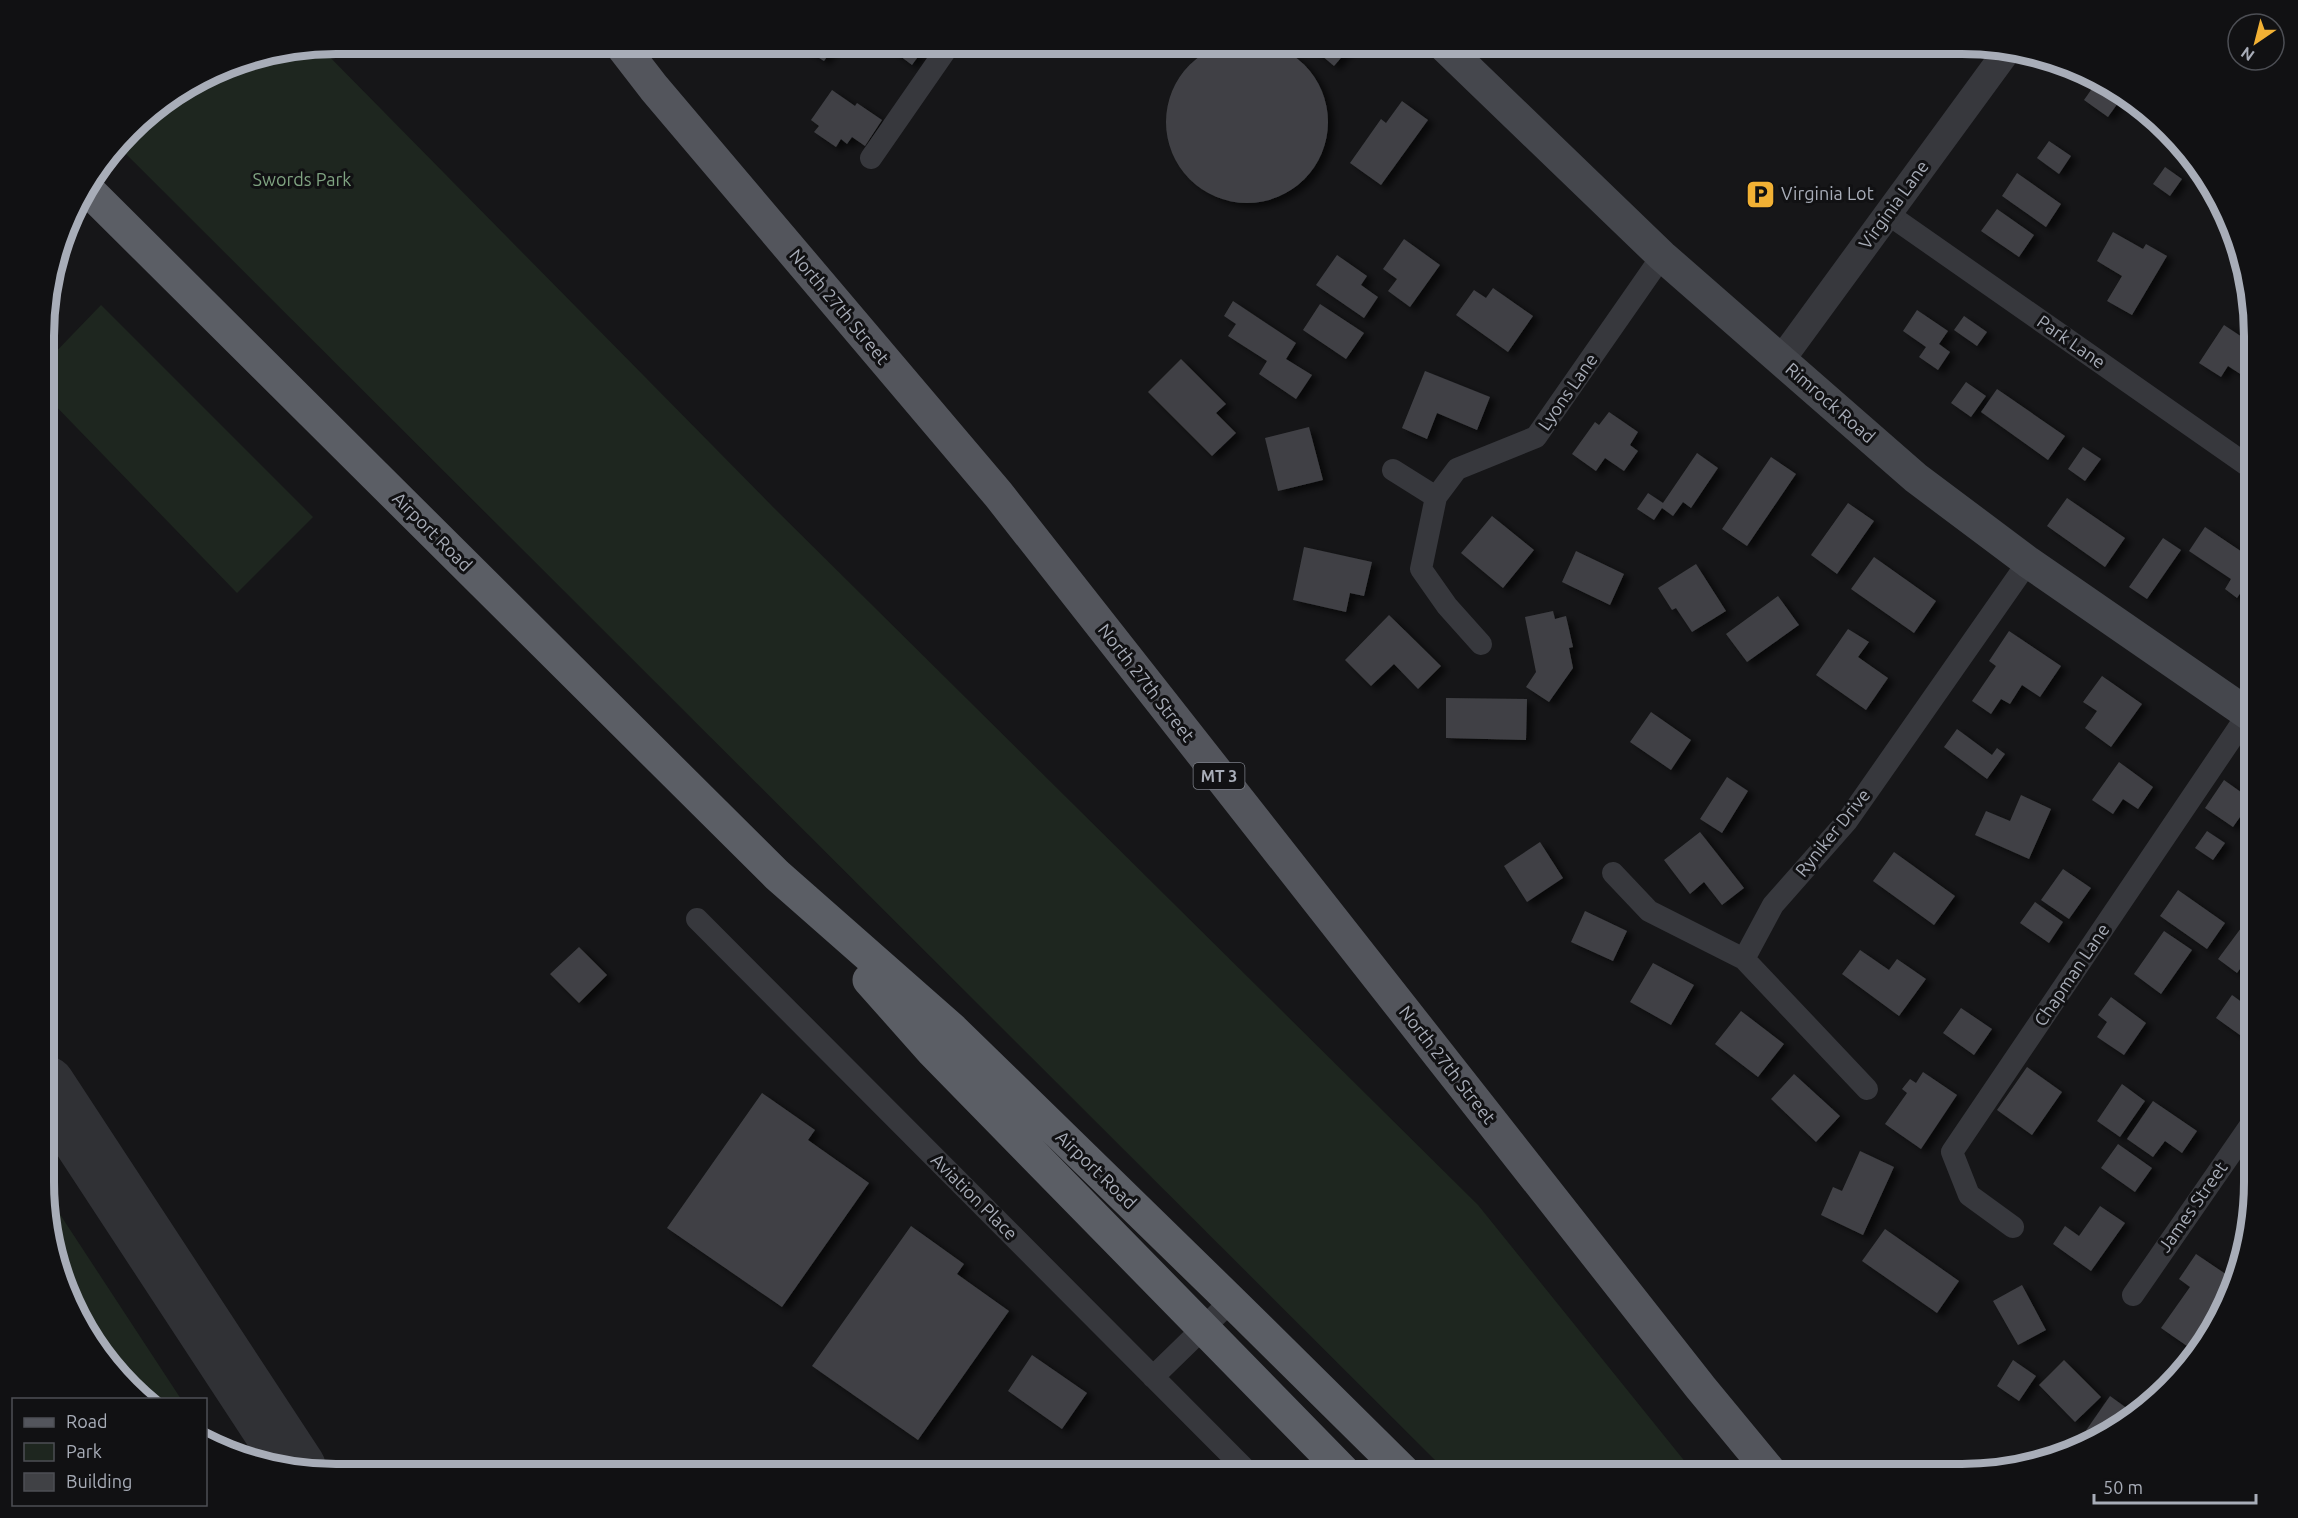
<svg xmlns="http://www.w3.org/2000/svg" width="2298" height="1518" viewBox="0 0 2298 1518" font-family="Ubuntu,sans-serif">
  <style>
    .green { fill: #1e261f }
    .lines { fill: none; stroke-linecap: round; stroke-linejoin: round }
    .taxiway { stroke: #303135; stroke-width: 58 }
    .building { fill: #404145; filter: url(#shadow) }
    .minor { stroke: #37383d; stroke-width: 22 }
    .tertiary { stroke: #37383d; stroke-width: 28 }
    .secondary { stroke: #45474d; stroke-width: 32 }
    .primary { stroke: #53555c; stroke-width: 33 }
    .trunk { stroke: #5b5e65; stroke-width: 33 }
    .labels { text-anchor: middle; stroke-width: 6; stroke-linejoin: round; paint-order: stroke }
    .shield { fill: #111113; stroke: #7b7e86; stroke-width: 1.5 }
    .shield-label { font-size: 16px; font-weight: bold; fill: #a8adb8 }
    .park-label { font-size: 18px; fill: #7fa381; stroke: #111113 }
    .poi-label { font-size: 18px; fill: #a8adb8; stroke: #111113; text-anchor: start }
    .street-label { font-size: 18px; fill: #a8adb8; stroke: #111113 }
    .rim { fill: none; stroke: #a8adb8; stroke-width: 8 }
  </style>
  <defs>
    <filter id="shadow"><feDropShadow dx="6" dy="4" stdDeviation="3" flood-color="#0009"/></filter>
  </defs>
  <rect width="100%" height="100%" fill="#161618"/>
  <!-- green -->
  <path class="green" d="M 320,47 L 773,507 L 1478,1205 L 1695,1474 L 1449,1474 L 119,147 L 143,116 L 224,66 Z
    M 101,305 L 313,517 L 237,593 L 46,396 L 46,362 Z
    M 46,1193 L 181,1399 L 149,1399 L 83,1329 L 46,1220 Z"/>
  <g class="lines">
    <!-- taxiway -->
    <path class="taxiway" d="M 46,1085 L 297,1468"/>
  </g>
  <!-- building -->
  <path class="building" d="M1166 122a81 81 0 1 1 162 0a81 81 0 1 1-162 0Z
    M 797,44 L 836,44 L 824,61 Z
    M 884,44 L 927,44 L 912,65 Z
    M 1308,44 L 1351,44 L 1352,45 L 1334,66 Z
    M 2098,80 L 2125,93 L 2108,117 L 2084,100 Z
    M 832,90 L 855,106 L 857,103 L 882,120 L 865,146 L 852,137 L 847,144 L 841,139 L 836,147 L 814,132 L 819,126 L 811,120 Z
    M 1402,101 L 1428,120 L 1381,185 L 1350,163 L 1381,119 L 1386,123 Z
    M 2049,141 L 2071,156 L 2059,174 L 2037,158 Z
    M 2165,167 L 2182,179 L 2170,196 L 2153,184 Z
    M 2017,173 L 2061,204 L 2046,227 L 2002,196 Z
    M 1997,209 L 2034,235 L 2019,257 L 1981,231 Z
    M 2113,232 L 2143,249 L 2146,244 L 2167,256 L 2132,315 L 2107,301 L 2122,276 L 2097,261 Z
    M 1404,239 L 1440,265 L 1410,307 L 1388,291 L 1397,279 L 1383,269 Z
    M 1337,255 L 1367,276 L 1361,285 L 1378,297 L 1364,318 L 1316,285 Z
    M 1493,288 L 1533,316 L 1508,352 L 1456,315 L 1474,290 L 1486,298 Z
    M 1233,301 L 1296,343 L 1286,359 L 1312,375 L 1296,399 L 1259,374 L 1267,361 L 1228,336 L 1236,324 L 1224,316 Z
    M 1320,304 L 1364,333 L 1346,359 L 1303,330 Z
    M 1917,310 L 1948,331 L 1939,344 L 1950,352 L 1938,370 L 1919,357 L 1926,347 L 1903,331 Z
    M 1964,316 L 1987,332 L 1977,346 L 1954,330 Z
    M 2224,325 L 2254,345 L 2254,383 L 2228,366 L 2221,377 L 2199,363 Z
    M 1181,359 L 1226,404 L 1216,413 L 1236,433 L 1212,456 L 1148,392 Z
    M 1425,371 L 1490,397 L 1477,430 L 1437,413 L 1427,439 L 1402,428 Z
    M 1966,382 L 1986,396 L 1971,417 L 1951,403 Z
    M 1997,389 L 2065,436 L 2048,460 L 1981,412 Z
    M 1609,412 L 1638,432 L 1630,445 L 1638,451 L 1624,471 L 1605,458 L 1596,471 L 1572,454 L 1595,422 L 1599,425 Z
    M 1309,427 L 1323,480 L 1278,491 L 1265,438 Z
    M 2083,447 L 2101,459 L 2085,481 L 2068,469 Z
    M 1697,453 L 1718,468 L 1691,508 L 1683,502 L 1673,516 L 1662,508 L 1654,520 L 1637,509 L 1648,493 L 1663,503 Z
    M 1771,457 L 1796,474 L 1747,546 L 1722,529 Z
    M 2067,498 L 2125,538 L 2105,567 L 2047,526 Z
    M 1848,503 L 1874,521 L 1837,574 L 1811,555 Z
    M 1492,516 L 1534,550 L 1503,588 L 1461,553 Z
    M 2205,527 L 2254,560 L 2254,573 L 2237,598 L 2225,589 L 2231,579 L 2189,551 Z
    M 2163,538 L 2181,550 L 2147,599 L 2129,587 Z
    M 1304,547 L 1372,562 L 1364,596 L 1350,593 L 1346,612 L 1293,600 Z
    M 1576,551 L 1624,574 L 1610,605 L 1562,582 Z
    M 1874,557 L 1936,601 L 1914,633 L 1851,589 Z
    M 1696,564 L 1726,611 L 1692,632 L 1676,608 L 1672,610 L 1658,588 Z
    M 1778,596 L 1799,625 L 1747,662 L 1726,634 Z
    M 1553,611 L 1555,619 L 1566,616 L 1573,647 L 1569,648 L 1573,668 L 1549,702 L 1526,687 L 1536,672 L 1525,617 Z
    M 1389,615 L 1441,666 L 1418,689 L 1394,664 L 1371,686 L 1345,660 Z
    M 1848,629 L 1869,642 L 1858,657 L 1888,678 L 1866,710 L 1816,675 Z
    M 2009,631 L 2061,666 L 2040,697 L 2022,685 L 2010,704 L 2001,699 L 1991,714 L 1972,701 L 1996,666 L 1989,661 Z
    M 2102,676 L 2142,704 L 2111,747 L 2085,728 L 2097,711 L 2083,702 Z
    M 1446,698 L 1527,699 L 1526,740 L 1446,738 Z
    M 1651,712 L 1691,740 L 1671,770 L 1630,742 Z
    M 1957,729 L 1992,755 L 1997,748 L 2005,754 L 1987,779 L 1944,747 Z
    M 2119,762 L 2153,787 L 2138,809 L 2123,799 L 2113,814 L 2092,800 Z
    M 1727,777 L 1748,791 L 1722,833 L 1700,819 Z
    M 2224,780 L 2252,800 L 2233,827 L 2205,808 Z
    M 2021,795 L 2051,809 L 2029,859 L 1975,835 L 1986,811 L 2010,821 Z
    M 2207,831 L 2225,843 L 2213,860 L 2195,848 Z
    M 1700,832 L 1744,888 L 1722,905 L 1704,882 L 1690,894 L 1664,860 Z
    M 1540,842 L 1563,878 L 1527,902 L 1504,866 Z
    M 1894,852 L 1955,896 L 1934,925 L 1873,881 Z
    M 2063,869 L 2091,888 L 2069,919 L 2041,900 Z
    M 2178,890 L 2225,923 L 2207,949 L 2160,916 Z
    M 2035,902 L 2063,922 L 2049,943 L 2020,923 Z
    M 1585,911 L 1627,931 L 1613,961 L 1571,942 Z
    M 2247,920 L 2254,925 L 2252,935 L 2254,937 L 2254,950 L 2237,973 L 2218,959 Z
    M 2164,931 L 2192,950 L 2161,994 L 2134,974 Z
    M 579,947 L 607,975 L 579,1003 L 550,974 Z
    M 1860,950 L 1889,970 L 1897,959 L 1926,979 L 1899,1016 L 1842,974 Z
    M 1653,963 L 1694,985 L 1671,1025 L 1630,1002 Z
    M 2232,995 L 2254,1011 L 2254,1045 L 2216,1018 Z
    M 2111,997 L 2146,1023 L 2124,1055 L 2097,1037 L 2107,1022 L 2098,1015 Z
    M 1961,1008 L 1992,1029 L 1974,1055 L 1943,1033 Z
    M 1741,1011 L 1784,1044 L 1758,1077 L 1715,1044 Z
    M 2027,1067 L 2062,1092 L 2032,1135 L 1997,1110 Z
    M 1923,1072 L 1957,1095 L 1921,1149 L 1885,1124 L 1907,1093 L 1902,1089 L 1910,1079 L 1916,1083 Z
    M 1794,1074 L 1840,1116 L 1816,1142 L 1771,1099 Z
    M 2122,1084 L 2145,1101 L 2120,1137 L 2097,1121 Z
    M 762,1093 L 815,1130 L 808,1140 L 869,1183 L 782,1307 L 667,1228 Z
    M 2153,1101 L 2197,1131 L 2182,1153 L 2165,1141 L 2153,1157 L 2127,1139 Z
    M 2118,1144 L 2152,1168 L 2135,1192 L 2101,1168 Z
    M 1860,1151 L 1894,1167 L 1863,1235 L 1821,1215 L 1833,1187 L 1842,1191 Z
    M 2254,1175 L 2254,1201 L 2253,1204 L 2240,1195 Z
    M 2100,1206 L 2125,1223 L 2091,1271 L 2053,1244 L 2065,1226 L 2079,1236 Z
    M 911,1226 L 964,1264 L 957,1274 L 1009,1311 L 918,1440 L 812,1366 Z
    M 1885,1229 L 1959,1281 L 1937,1313 L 1862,1261 Z
    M 2196,1254 L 2233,1279 L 2187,1346 L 2161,1328 L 2190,1287 L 2179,1279 Z
    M 2022,1285 L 2046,1330 L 2018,1345 L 1993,1301 Z
    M 1032,1355 L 1087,1393 L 1062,1429 L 1008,1391 Z
    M 2013,1360 L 2036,1376 L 2019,1401 L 1997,1386 Z
    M 2064,1360 L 2101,1397 L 2075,1422 L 2039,1385 Z
    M 2110,1396 L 2132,1412 L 2124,1424 L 2108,1435 L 2083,1446 L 2078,1442 Z"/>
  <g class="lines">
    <!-- minor -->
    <path class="minor" d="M 871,158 L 950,44
      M 1888,214 L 2254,470
      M 1393,470 L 1436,497
      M 1481,644 L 1447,606 L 1421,569 L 1436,497 L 1457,469 L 1536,437 L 1662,256
      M 1613,873 L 1649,911 L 1744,959
      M 697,919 L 1250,1474
      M 1867,1089 L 1744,959 L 1773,905 L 1847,821 L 2028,562
      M 2013,1227 L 1969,1195 L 1952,1152 L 2248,714
      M 2133,1295 L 2254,1120
      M 1153,1377 L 1231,1301"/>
    <!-- tertiary -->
    <path class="tertiary" d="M 1781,360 L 2007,51"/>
    <!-- secondary -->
    <path class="secondary" d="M 1442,44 L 1662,256 L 1916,478 L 2028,562 L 2254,718"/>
    <!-- primary -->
    <path class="primary" d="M 620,44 L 654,88 L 998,494 L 1701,1388 L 1772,1474"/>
    <!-- trunk -->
    <path class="trunk" d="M 87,189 L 777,875 L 953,1030 L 1231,1301 L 1406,1474
      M 869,980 L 933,1052 L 1346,1474"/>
  </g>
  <!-- icons -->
  <defs>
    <symbol id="parking-square" viewBox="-11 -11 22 22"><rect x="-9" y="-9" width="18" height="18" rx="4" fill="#f2b134" stroke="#111113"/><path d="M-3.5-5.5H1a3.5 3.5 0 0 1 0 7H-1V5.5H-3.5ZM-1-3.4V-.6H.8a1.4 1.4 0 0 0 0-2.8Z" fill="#111"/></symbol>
  </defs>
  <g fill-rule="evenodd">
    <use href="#parking-square" x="1744" y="178" width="33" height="33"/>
  </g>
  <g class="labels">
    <!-- shield labels -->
    <rect class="shield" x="1193.5" y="763" width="51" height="26" rx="4.5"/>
    <g class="shield-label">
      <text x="1219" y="782">MT 3</text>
    </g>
    <!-- park labels -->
    <g class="park-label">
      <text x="302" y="186">Swords Park</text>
    </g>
    <!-- poi labels -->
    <g class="poi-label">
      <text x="1781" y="200">Virginia Lot</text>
    </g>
    <!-- street labels -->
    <g class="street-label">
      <text transform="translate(1894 205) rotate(-54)" y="6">Virginia Lane</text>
      <text transform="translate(839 307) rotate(50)" y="6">North 27th Street</text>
      <text transform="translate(2071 342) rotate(35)" y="6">Park Lane</text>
      <text transform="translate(1568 392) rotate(-55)" y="6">Lyons Lane</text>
      <text transform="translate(1830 403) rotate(41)" y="6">Rimrock Road</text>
      <text transform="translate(432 532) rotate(45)" y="6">Airport Road</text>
      <text transform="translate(1146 683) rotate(52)" y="6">North 27th Street</text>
      <text transform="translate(1833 833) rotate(-51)" y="6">Ryniker Drive</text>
      <text transform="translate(2072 975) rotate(-56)" y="6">Chapman Lane</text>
      <text transform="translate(1447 1065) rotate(52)" y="6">North 27th Street</text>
      <text transform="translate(1096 1170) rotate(44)" y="6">Airport Road</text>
      <text transform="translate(974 1197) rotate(45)" y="6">Aviation Place</text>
      <text transform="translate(2193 1207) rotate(-55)" y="6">James Street</text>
    </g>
  </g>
  <!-- crop -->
  <path d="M0 0H2298V1518H0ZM336 54H1962A282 282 0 0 1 2244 336V1182A282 282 0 0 1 1962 1464H336A282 282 0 0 1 54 1182V336A282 282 0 0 1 336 54Z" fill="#111113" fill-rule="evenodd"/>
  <path class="rim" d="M336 54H1962A282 282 0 0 1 2244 336V1182A282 282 0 0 1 1962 1464H336A282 282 0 0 1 54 1182V336A282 282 0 0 1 336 54Z"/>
  <!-- legend -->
  <rect x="12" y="1398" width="195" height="108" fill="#111113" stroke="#4d4f55" stroke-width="1.5"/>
  <rect x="24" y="1418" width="30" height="9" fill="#53555c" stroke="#4d4f55" stroke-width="1.5"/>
  <text x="66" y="1428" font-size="18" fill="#a8adb8">Road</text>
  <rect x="24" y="1443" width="30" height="18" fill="#1e261f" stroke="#4d4f55" stroke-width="1.5"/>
  <text x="66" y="1458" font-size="18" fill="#a8adb8">Park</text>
  <rect x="24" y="1473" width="30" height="18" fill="#404145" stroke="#4d4f55" stroke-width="1.5"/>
  <text x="66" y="1488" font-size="18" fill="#a8adb8">Building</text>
  <!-- north arrow -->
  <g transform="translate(2256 42) rotate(215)"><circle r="28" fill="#111113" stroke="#4d4f55" stroke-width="1.5"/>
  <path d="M0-4.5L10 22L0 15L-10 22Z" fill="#f2b134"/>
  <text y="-9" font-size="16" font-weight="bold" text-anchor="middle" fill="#a8adb8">N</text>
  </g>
  <!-- scale -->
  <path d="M2094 1494v9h162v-9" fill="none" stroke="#a8adb8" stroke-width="3"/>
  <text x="2103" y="1494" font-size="18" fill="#a8adb8" stroke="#111113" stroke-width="4.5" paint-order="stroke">50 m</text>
</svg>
